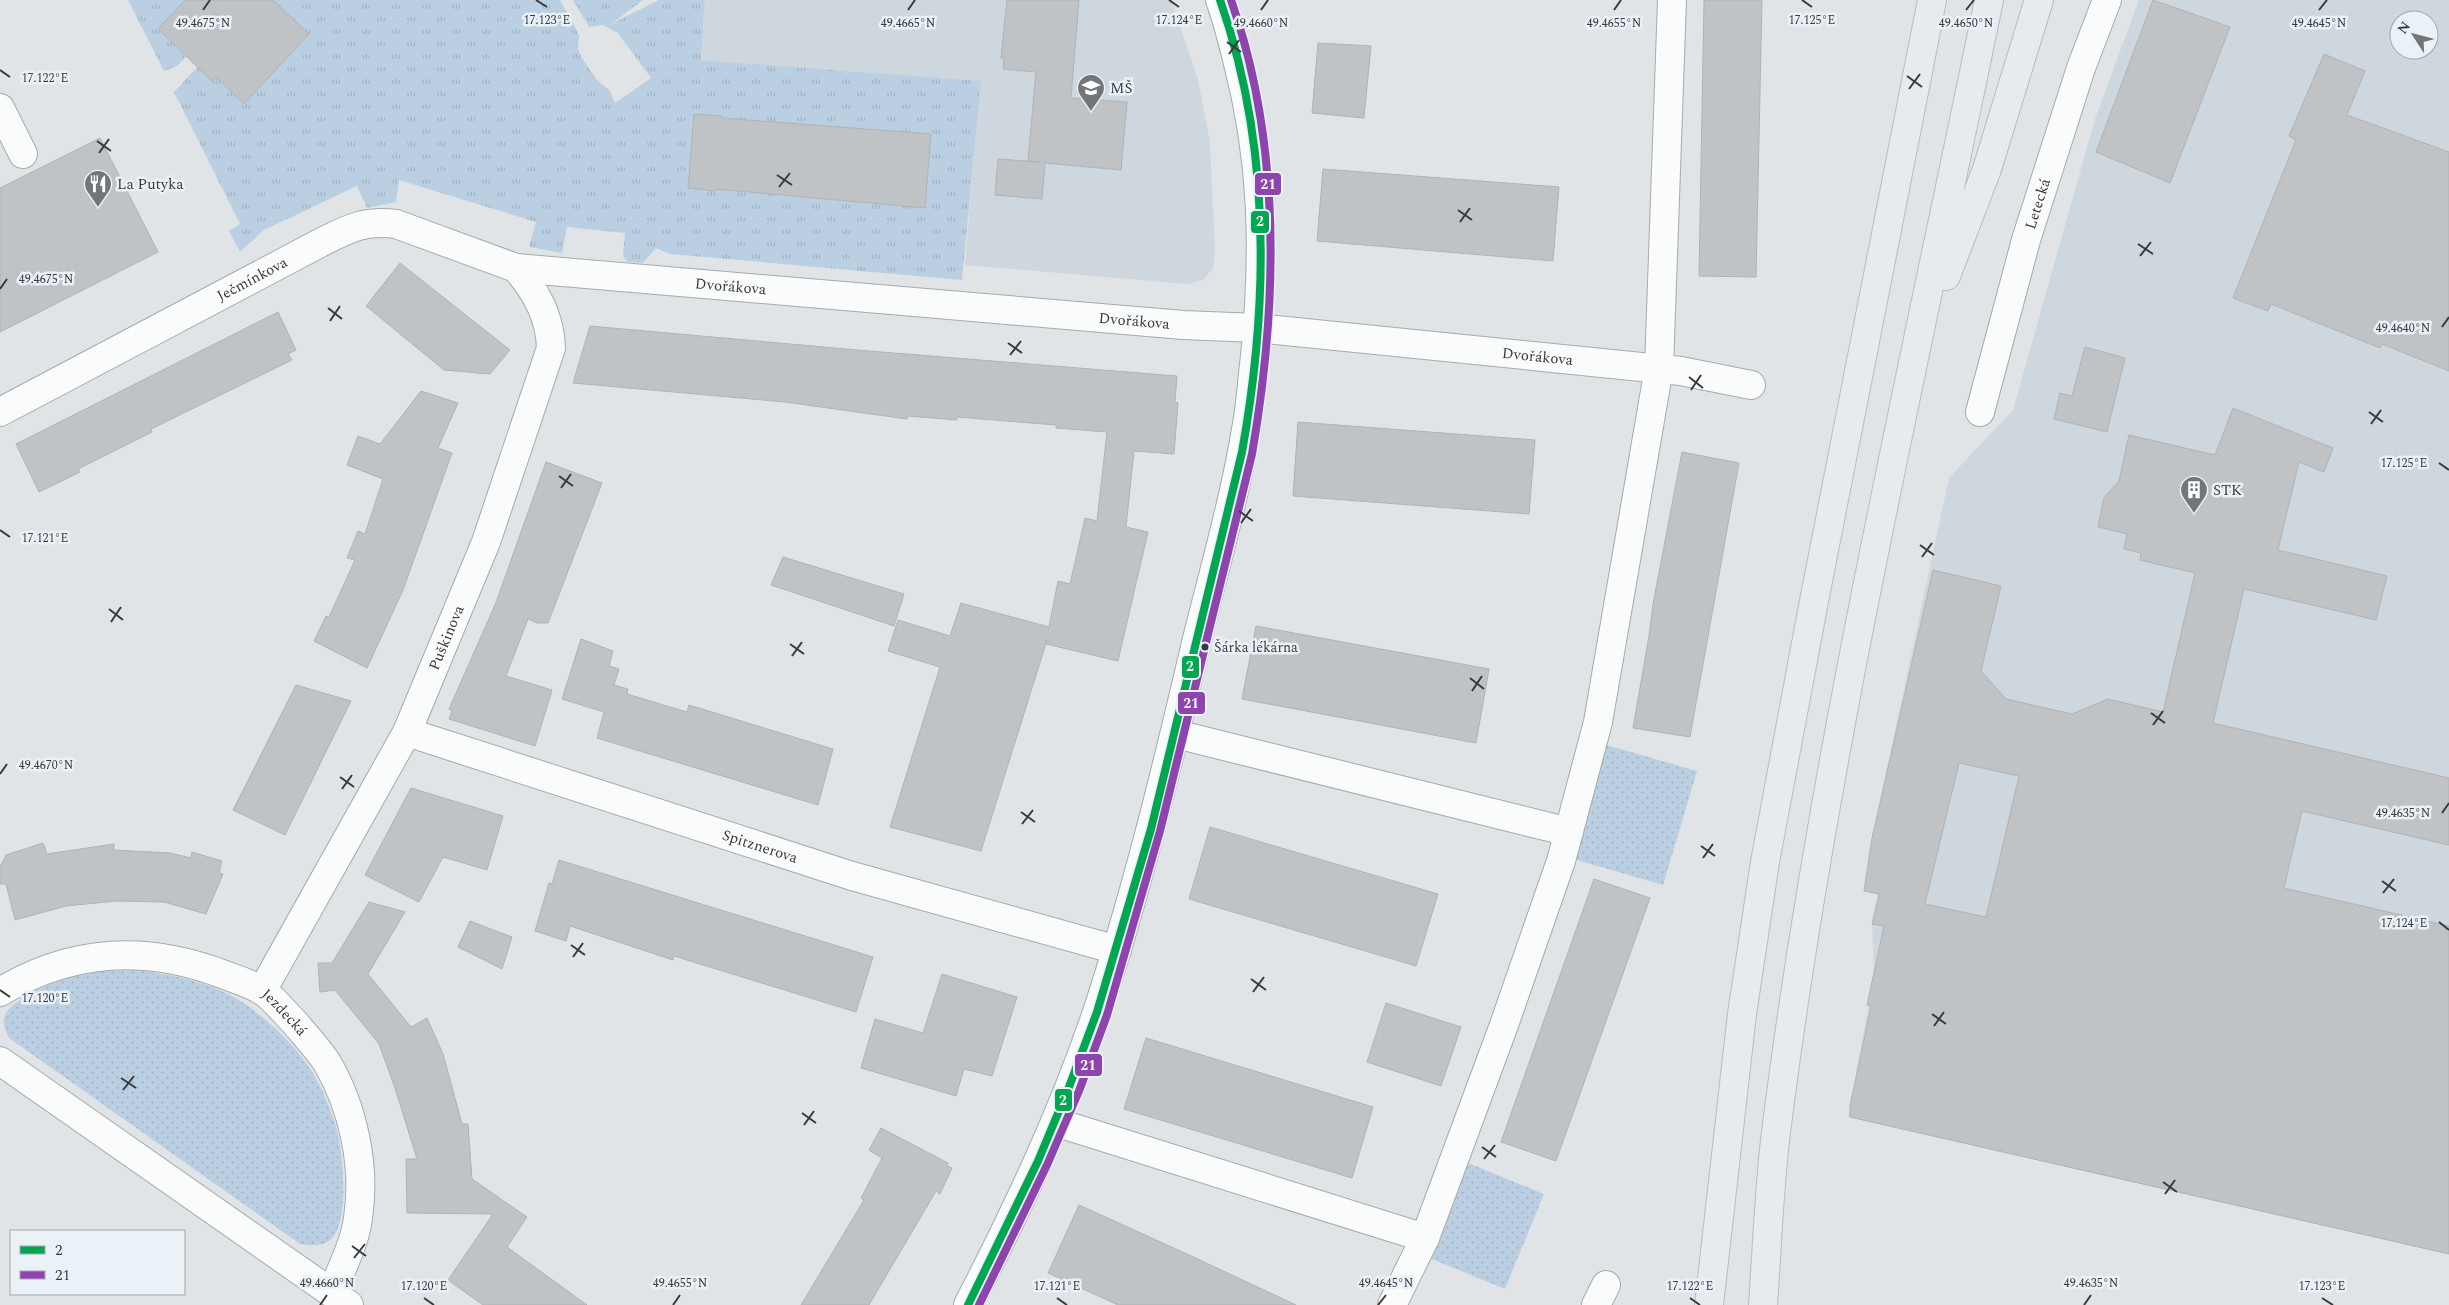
<svg xmlns="http://www.w3.org/2000/svg" width="2449" height="1305" viewBox="0 0 2449 1305" font-family="Spectral,serif">
  <style>
    .built { fill: #ced6de; fill-rule: evenodd }
    .grass { fill: url(#grass-tufts) }
    .park { fill: url(#park-dots) }
    .building { fill: #c0c3c5; stroke: #b0b3b5; fill-rule: evenodd }
    .lines { fill: none; stroke-linecap: round; stroke-linejoin: round }
    .minor-casing { stroke: #a7aaac; stroke-width: 30 }
    .highway-casing { stroke: #b6bcc2; stroke-width: 30 }
    .minor { stroke: #fafbfb; stroke-width: 28 }
    .highway { stroke: #e6ebf0; stroke-width: 28 }
    .bus-1-casing { stroke: #eaf1f7; stroke-width: 11 }
    .bus-2-casing { stroke: #eaf1f7; stroke-width: 11 }
    .bus-1 { stroke: #00a651; stroke-width: 8 }
    .bus-2 { stroke: #8e44ad; stroke-width: 8 }
    .ticks { fill: none; stroke: #383a3d; stroke-width: 2 }
    .bus-dot { fill: #383a3d; stroke: #eaf1f7; stroke-width: 2 }
    .labels { text-anchor: middle; stroke-width: 5; stroke-linejoin: round; paint-order: stroke }
    .bus-label { font-size: 14px; fill: #383a3d; stroke: #eaf1f7; text-anchor: start }
    .poi-label { font-size: 15px; fill: #383a3d; stroke: #eaf1f7; text-anchor: start }
    .street-label { font-size: 15px; fill: #383a3d; stroke: #eaf1f7 }
    .ticks-label { font-size: 12px; text-anchor: middle; fill: #383a3d; stroke: #eaf1f7; stroke-width: 5; stroke-linejoin: round; paint-order: stroke }
    .line-badge { stroke: #eaf1f7; stroke-width: 2 }
    .badge-label { font-size: 14px; text-anchor: middle; font-weight: bold; fill: #fff }
  </style>
  <defs>
    <pattern id="grass-tufts" width="24" height="20" patternUnits="userSpaceOnUse" patternTransform="scale(1.25)"><rect width="24" height="20" fill="#bad0e2"/><path d="M3 7l-1-3M5 7V3M7 7l1-3M15 17l-1-3M17 17v-4M19 17l1-3" fill="none" stroke="#a1b3c3"/></pattern>
    <pattern id="park-dots" width="8" height="8" patternUnits="userSpaceOnUse" patternTransform="scale(1.25)"><rect width="8" height="8" fill="#bad0e2"/><path d="M2 2h.1M6 6h.1" fill="none" stroke="#a1b3c3" stroke-width="1.8" stroke-linecap="round"/></pattern>
  </defs>
  <rect width="100%" height="100%" fill="#e0e4e7"/>
  <!-- built -->
  <path class="built" d="M 705,0 L 1171,0 L 1198,79 L 1210,143 L 1215,252 L 1213,268 L 1203,280 L 1187,284 L 965,265 L 980,81 L 701,60 Z
    M 2139,0 L 2449,0 L 2449,1254 L 1848,1117 L 1874,975 L 1872,924 L 1879,894 L 1864,891 L 1872,838 L 1949,478 L 2013,410 L 2095,119 ZM 2399,20 L 2429,20 L 2429,50 L 2399,50 Z"/>
  <!-- grass -->
  <path class="grass" d="M 128,0 L 560,0 L 579,35 L 578,49 L 582,58 L 597,80 L 610,91 L 615,103 L 651,78 L 618,33 L 603,25 L 589,27 L 573,0 L 643,0 L 611,24 L 659,0 L 705,0 L 701,60 L 981,81 L 962,280 L 670,254 L 656,248 L 643,263 L 628,262 L 623,256 L 625,233 L 567,227 L 562,253 L 529,247 L 536,222 L 399,180 L 396,202 L 367,208 L 357,186 L 264,230 L 240,252 L 229,231 L 240,224 L 174,92 L 201,63 L 190,53 L 177,66 L 164,71 Z"/>
  <!-- park -->
  <path class="park" d="M 1603,744 L 1697,771 L 1663,885 L 1570,858 Z
    M 135,970 C 176,975 219,983 252,1009 C 280,1030 306,1057 321,1088 C 327,1101 332,1114 336,1127 C 343,1151 350,1220 332,1238 C 324,1247 310,1246 300,1244 L 9,1038 C 5,1030 1,1021 6,1013 C 17,995 65,977 85,973 C 101,970 118,971 135,970 Z
    M 1461,1160 L 1544,1194 L 1505,1289 L 1422,1255 Z"/>
  <!-- building -->
  <path class="building" d="M 185,0 L 273,0 L 309,34 L 244,104 L 216,77 L 212,81 L 158,29 Z
    M 1007,0 L 1079,0 L 1071,98 L 1127,102 L 1121,170 L 1045,163 L 1042,199 L 995,195 L 998,159 L 1039,162 L 1028,161 L 1036,72 L 1003,69 L 1004,58 L 1001,58 Z
    M 1704,0 L 1762,0 L 1756,277 L 1699,276 Z
    M 2153,0 L 2230,27 L 2170,183 L 2096,152 Z
    M 1318,43 L 1371,46 L 1364,118 L 1312,113 Z
    M 2324,54 L 2365,71 L 2347,115 L 2449,152 L 2449,371 L 2382,344 L 2380,348 L 2271,304 L 2268,311 L 2233,298 L 2296,140 L 2289,136 Z
    M 694,114 L 722,116 L 722,118 L 931,134 L 925,208 L 716,189 L 716,191 L 688,188 Z
    M 100,138 L 158,252 L 0,332 L 0,188 Z
    M 1323,169 L 1559,187 L 1553,261 L 1317,241 Z
    M 400,263 L 510,350 L 490,374 L 444,370 L 366,306 Z
    M 278,312 L 296,350 L 288,354 L 292,360 L 151,429 L 152,432 L 78,469 L 80,472 L 39,492 L 16,444 Z
    M 590,326 L 857,350 L 1177,376 L 1175,402 L 1178,403 L 1174,454 L 1134,451 L 1126,527 L 1148,532 L 1118,661 L 1046,644 L 1047,640 L 981,851 L 890,827 L 940,667 L 888,651 L 898,620 L 950,636 L 961,603 L 1049,627 L 1058,581 L 1070,584 L 1085,518 L 1097,521 L 1107,432 L 1056,428 L 1056,425 L 957,417 L 957,420 L 908,416 L 907,419 L 785,402 L 573,383 Z
    M 2085,347 L 2125,358 L 2107,432 L 2054,419 L 2060,393 L 2072,396 Z
    M 421,391 L 458,403 L 438,448 L 452,453 L 403,590 L 367,668 L 314,641 L 326,616 L 329,617 L 355,560 L 347,558 L 358,531 L 365,534 L 383,479 L 347,465 L 358,436 L 380,444 Z
    M 2233,408 L 2333,448 L 2324,472 L 2299,462 L 2278,550 L 2387,576 L 2376,620 L 2244,589 L 2213,723 L 2449,778 L 2449,845 L 2302,811 L 2284,888 L 2449,926 L 2449,1254 L 1850,1117 L 1850,1106 L 1871,1006 L 1867,1005 L 1884,926 L 1872,924 L 1879,894 L 1864,891 L 1872,838 L 1933,570 L 2001,586 L 1981,671 L 2006,699 L 2072,714 L 2108,699 L 2163,712 L 2195,573 L 2140,560 L 2141,553 L 2124,549 L 2127,534 L 2098,527 L 2104,498 L 2119,481 L 2129,435 L 2215,455 ZM 1959,763 L 2019,776 L 1986,917 L 1925,904 Z
    M 1298,422 L 1535,440 L 1529,514 L 1293,496 Z
    M 1682,452 L 1739,463 L 1690,737 L 1633,728 L 1649,636 L 1653,604 Z
    M 546,462 L 602,483 L 548,623 L 537,623 L 528,619 L 506,676 L 552,690 L 535,746 L 449,719 L 452,711 L 449,709 L 495,605 Z
    M 783,557 L 904,594 L 894,626 L 771,585 Z
    M 1256,626 L 1489,669 L 1476,743 L 1242,699 Z
    M 581,639 L 613,651 L 609,666 L 619,669 L 614,685 L 628,689 L 627,694 L 687,712 L 689,705 L 833,749 L 818,805 L 597,738 L 604,712 L 562,699 Z
    M 296,685 L 351,701 L 285,835 L 233,810 Z
    M 411,788 L 503,816 L 487,870 L 443,857 L 419,902 L 365,875 Z
    M 1210,827 L 1438,894 L 1416,966 L 1189,899 Z
    M 43,843 L 47,854 L 114,844 L 114,850 L 170,853 L 191,858 L 192,852 L 222,861 L 219,873 L 223,874 L 206,914 L 164,902 L 116,901 L 66,906 L 15,920 L 6,884 L 0,884 L 0,867 L 6,855 Z
    M 559,860 L 873,957 L 856,1012 L 674,956 L 673,960 L 570,926 L 566,941 L 535,931 L 549,883 L 552,884 Z
    M 1594,879 L 1650,898 L 1556,1161 L 1501,1142 Z
    M 369,902 L 405,912 L 368,974 L 411,1027 L 427,1018 L 443,1054 L 462,1124 L 468,1124 L 472,1179 L 527,1217 L 507,1247 L 587,1305 L 483,1305 L 448,1280 L 493,1214 L 407,1213 L 406,1159 L 417,1159 L 395,1088 L 379,1044 L 335,990 L 320,992 L 318,963 L 332,963 Z
    M 470,921 L 512,937 L 502,969 L 458,947 Z
    M 942,974 L 1017,997 L 992,1076 L 964,1069 L 956,1096 L 861,1068 L 875,1019 L 923,1033 Z
    M 1386,1003 L 1461,1027 L 1441,1086 L 1367,1062 Z
    M 1146,1038 L 1373,1107 L 1352,1178 L 1124,1109 Z
    M 881,1128 L 948,1163 L 947,1166 L 952,1168 L 940,1194 L 936,1191 L 869,1305 L 801,1305 L 864,1200 L 861,1198 L 882,1158 L 869,1150 Z
    M 1079,1205 L 1187,1254 L 1296,1305 L 1118,1305 L 1048,1273 Z"/>
  <g class="lines">
    <defs>
      <g id="minor">
        <path d="M 0,108 L 23,154"/>
        <path id="s1" d="M 0,412 L 320,243 C 348,229 363,220 396,224 L 516,268 L 1183,325 L 1257,328 L 1681,371 L 1751,385"/>
        <path id="s2" d="M 1980,412 L 2026,240 L 2081,68 L 2107,0"/>
        <path id="s3" d="M 407,732 L 852,876 L 1117,950"/>
        <path d="M 1176,734 L 1569,832"/>
        <path id="s4" d="M 262,991 L 407,732 L 486,542 L 551,348 C 550,316 536,292 516,268"/>
        <path id="s5" d="M 0,992 C 69,950 142,945 217,972 C 232,978 250,983 263,991 C 275,1000 285,1013 295,1023 C 305,1035 317,1048 326,1061 C 353,1106 366,1166 358,1218 C 355,1243 341,1269 332,1293"/>
        <path d="M 0,1061 L 349,1305"/>
        <path d="M 1055,1122 L 1425,1238"/>
        <path d="M 968,1305 C 1017,1210 1063,1113 1097,1012 C 1137,891 1167,767 1196,643 C 1214,570 1235,498 1247,424 C 1251,402 1252,379 1255,356 C 1265,250 1264,163 1237,59 C 1232,39 1227,19 1220,0"/>
        <path d="M 1392,1305 L 1425,1238 L 1504,1025 L 1561,861 L 1598,722 L 1659,368 L 1672,0"/>
        <path d="M 1596,1305 L 1606,1285"/>
      </g>
      <path id="highway" d="M 1946,276 L 1987,169 L 2039,0
        M 1709,1305 L 1742,1014 L 1765,862 L 1815,596 L 1932,0
        M 1763,1305 C 1767,1248 1769,1189 1776,1132 C 1824,751 1912,376 1989,0"/>
    </defs>
    <!-- minor casing -->
    <use href="#minor" class="minor-casing"/>
    <!-- highway casing -->
    <use href="#highway" class="highway-casing"/>
    <!-- minor -->
    <use href="#minor" class="minor"/>
    <!-- highway -->
    <use href="#highway" class="highway"/>
    <defs>
      <path id="bus-1" d="M 968,1305 L 1038,1161 L 1069,1087 L 1097,1012 L 1151,829 L 1242,452 C 1269,302 1271,145 1220,0"/>
      <path id="bus-2" d="M 979,1305 L 1047,1165 L 1079,1091 L 1107,1015 L 1160,831 L 1252,454 C 1278,304 1282,145 1231,0"/>
    </defs>
    <!-- bus-1 casing -->
    <use href="#bus-1" class="bus-1-casing"/>
    <!-- bus-2 casing -->
    <use href="#bus-2" class="bus-2-casing"/>
    <!-- bus-1 -->
    <use href="#bus-1" class="bus-1"/>
    <!-- bus-2 -->
    <use href="#bus-2" class="bus-2"/>
  </g>
  <!-- ticks -->
  <path class="ticks" d="M 536,0 L 547,7M 1169,0 L 1179,7M 1802,0 L 1812,7M 203,10 L 210,0M 908,10 L 915,0M 1261,10 L 1268,0M 1614,10 L 1621,0M 1966,10 L 1974,0M 2319,10 L 2327,0M 1227,42 L 1241,52M 1229,54 L 1239,40M 0,70 L 10,77M 1907,76 L 1922,87M 1909,89 L 1920,74M 97,141 L 111,151M 99,153 L 109,139M 777,175 L 792,185M 779,187 L 790,173M 1458,210 L 1472,220M 1460,222 L 1470,208M 2138,244 L 2153,254M 2140,256 L 2151,242M 0,289 L 7,279M 328,308 L 342,319M 330,321 L 340,306M 2442,327 L 2449,317M 1008,343 L 1022,353M 1010,355 L 1021,341M 1689,377 L 1703,388M 1691,390 L 1701,375M 2369,412 L 2383,422M 2371,424 L 2381,410M 2439,463 L 2449,470M 559,476 L 573,486M 561,488 L 571,474M 1239,511 L 1253,521M 1241,523 L 1251,509M 0,530 L 10,537M 1920,545 L 1934,555M 1922,557 L 1932,543M 109,609 L 123,620M 111,622 L 121,607M 790,644 L 804,654M 792,656 L 802,642M 1470,678 L 1484,689M 1472,691 L 1482,676M 2151,713 L 2165,723M 2153,725 L 2163,711M 0,774 L 7,764M 340,777 L 354,787M 342,789 L 352,775M 1021,812 L 1035,822M 2442,813 L 2449,803M 1022,824 L 1033,810M 1701,846 L 1715,856M 1703,858 L 1713,844M 2382,881 L 2396,891M 2383,893 L 2394,879M 2439,922 L 2449,930M 571,945 L 585,955M 573,957 L 583,943M 1251,979 L 1266,990M 0,990 L 10,997M 1253,992 L 1264,977M 1932,1014 L 1946,1024M 1934,1026 L 1944,1012M 121,1078 L 136,1088M 123,1090 L 134,1076M 802,1113 L 816,1123M 804,1125 L 814,1111M 1482,1147 L 1496,1157M 1484,1159 L 1495,1145M 2163,1182 L 2177,1192M 2165,1194 L 2175,1180M 352,1246 L 366,1256M 354,1258 L 365,1244M 424,1298 L 434,1305M 1057,1298 L 1067,1305M 1690,1298 L 1700,1305M 2322,1298 L 2333,1305M 320,1305 L 327,1295M 673,1305 L 680,1295M 1378,1305 L 1386,1295M 2084,1305 L 2091,1295"/>
  <!-- icons -->
  <defs>
    <symbol id="school-pin" viewBox="-11 -11 22 30"><path d="M0 17L-7.5 6A9.5 9.5 0 1 1 7.5 6Z" fill="#737678" stroke="#eaf1f7"/><path d="M0-5L7-2L0 1L-7-2ZM-4 1L0 2.5L4 1V4Q0 6-4 4Z" fill="#fff"/></symbol>
    <symbol id="restaurant-pin" viewBox="-11 -11 22 30"><path d="M0 17L-7.5 6A9.5 9.5 0 1 1 7.5 6Z" fill="#737678" stroke="#eaf1f7"/><path d="M-5-6h1v4h1v-4h1v4h1v-4h1v5L-1.5 .5V6h-2V.5L-5-1ZM5-6V6H3V1.5H1.5Q1.5-4 5-6Z" fill="#fff"/></symbol>
    <symbol id="building-pin" viewBox="-11 -11 22 30"><path d="M0 17L-7.5 6A9.5 9.5 0 1 1 7.5 6Z" fill="#737678" stroke="#eaf1f7"/><path d="M-4-6H4V6H1V3H-1V6H-4ZM-2.5-4.3h1.7v1.8h-1.7ZM.8-4.3h1.7v1.8H.8ZM-2.5-1h1.7V.8h-1.7ZM.8-1h1.7V.8H.8Z" fill="#fff"/></symbol>
  </defs>
  <g fill-rule="evenodd">
    <use href="#school-pin" x="1075" y="72" width="32" height="43"/>
    <use href="#restaurant-pin" x="82" y="168" width="32" height="43"/>
    <use href="#building-pin" x="2178" y="474" width="32" height="43"/>
  </g>
  <!-- markers -->
  <circle class="bus-dot" cx="1205" cy="647" r="4.5"/>
  <g class="labels">
    <!-- bus labels -->
    <g class="bus-label">
      <text x="1214" y="652">Šárka lékárna</text>
    </g>
    <!-- poi labels -->
    <g class="poi-label">
      <text x="1110" y="93">MŠ</text>
      <text x="117" y="189">La Putyka</text>
      <text x="2213" y="495">STK</text>
    </g>
    <!-- street labels -->
    <g class="street-label">
      <text dy="5" stroke="none"><textPath href="#s2" startOffset="216">Letecká</textPath></text>
      <text dy="5" stroke="none"><textPath href="#s1" startOffset="285">Ječmínkova</textPath></text>
      <text dy="5" stroke="none"><textPath href="#s1" startOffset="785">Dvořákova</textPath></text>
      <text dy="5" stroke="none"><textPath href="#s1" startOffset="1190">Dvořákova</textPath></text>
      <text dy="5" stroke="none"><textPath href="#s1" startOffset="1595">Dvořákova</textPath></text>
      <text dy="5" stroke="none"><textPath href="#s4" startOffset="399">Puškinova</textPath></text>
      <text dy="5" stroke="none"><textPath href="#s3" startOffset="371">Spitznerova</textPath></text>
      <text dy="5" stroke="none"><textPath href="#s5" startOffset="306">Jezdecká</textPath></text>
    </g>
  </g>
  <g class="ticks-label">
    <text x="547" y="24">17.123°E</text>
    <text x="1179" y="24">17.124°E</text>
    <text x="1812" y="24">17.125°E</text>
    <text x="1614" y="27">49.4655°N</text>
    <text x="203" y="27">49.4675°N</text>
    <text x="908" y="27">49.4665°N</text>
    <text x="1261" y="27">49.4660°N</text>
    <text x="1966" y="27">49.4650°N</text>
    <text x="2319" y="27">49.4645°N</text>
    <text x="45" y="82">17.122°E</text>
    <text x="46" y="283">49.4675°N</text>
    <text x="2403" y="332">49.4640°N</text>
    <text x="2404" y="467">17.125°E</text>
    <text x="45" y="542">17.121°E</text>
    <text x="46" y="769">49.4670°N</text>
    <text x="2403" y="817">49.4635°N</text>
    <text x="2404" y="927">17.124°E</text>
    <text x="45" y="1002">17.120°E</text>
    <text x="327" y="1287">49.4660°N</text>
    <text x="680" y="1287">49.4655°N</text>
    <text x="1386" y="1287">49.4645°N</text>
    <text x="2091" y="1287">49.4635°N</text>
    <text x="424" y="1290">17.120°E</text>
    <text x="1057" y="1290">17.121°E</text>
    <text x="1690" y="1290">17.122°E</text>
    <text x="2322" y="1290">17.123°E</text>
  </g>
  <g class="line-badge">
    <rect x="1254" y="172" width="28" height="24" rx="5" fill="#8e44ad"/>
    <rect x="1250" y="210" width="20" height="24" rx="5" fill="#00a651"/>
    <rect x="1181" y="655" width="19" height="24" rx="5" fill="#00a651"/>
    <rect x="1177" y="691" width="29" height="24" rx="5" fill="#8e44ad"/>
    <rect x="1074" y="1053" width="29" height="24" rx="5" fill="#8e44ad"/>
    <rect x="1054" y="1088" width="19" height="24" rx="5" fill="#00a651"/>
  </g>
  <g class="badge-label">
    <text x="1268" y="189">21</text>
    <text x="1260" y="226">2</text>
    <text x="1190" y="671">2</text>
    <text x="1191" y="708">21</text>
    <text x="1088" y="1070">21</text>
    <text x="1063" y="1105">2</text>
  </g>
  <!-- legend -->
  <rect x="10" y="1230" width="175" height="65" fill="#eaf1f7" stroke="#a3a8ad"/>
  <rect x="20" y="1246" width="25" height="8" fill="#00a651" stroke="#a3a8ad"/>
  <text x="55" y="1255" font-size="15" fill="#383a3d">2</text>
  <rect x="20" y="1271" width="25" height="8" fill="#8e44ad" stroke="#a3a8ad"/>
  <text x="55" y="1280" font-size="15" fill="#383a3d">21</text>
  <!-- north arrow -->
  <g transform="translate(2414 35) rotate(306)"><circle r="24" fill="#eaf1f7" stroke="#a3a8ad"/>
  <path d="M0-4L9 19L0 12L-9 19Z" fill="#737678"/>
  <text y="-8" font-size="14" font-weight="bold" text-anchor="middle" fill="#383a3d">N</text>
  </g>
</svg>
